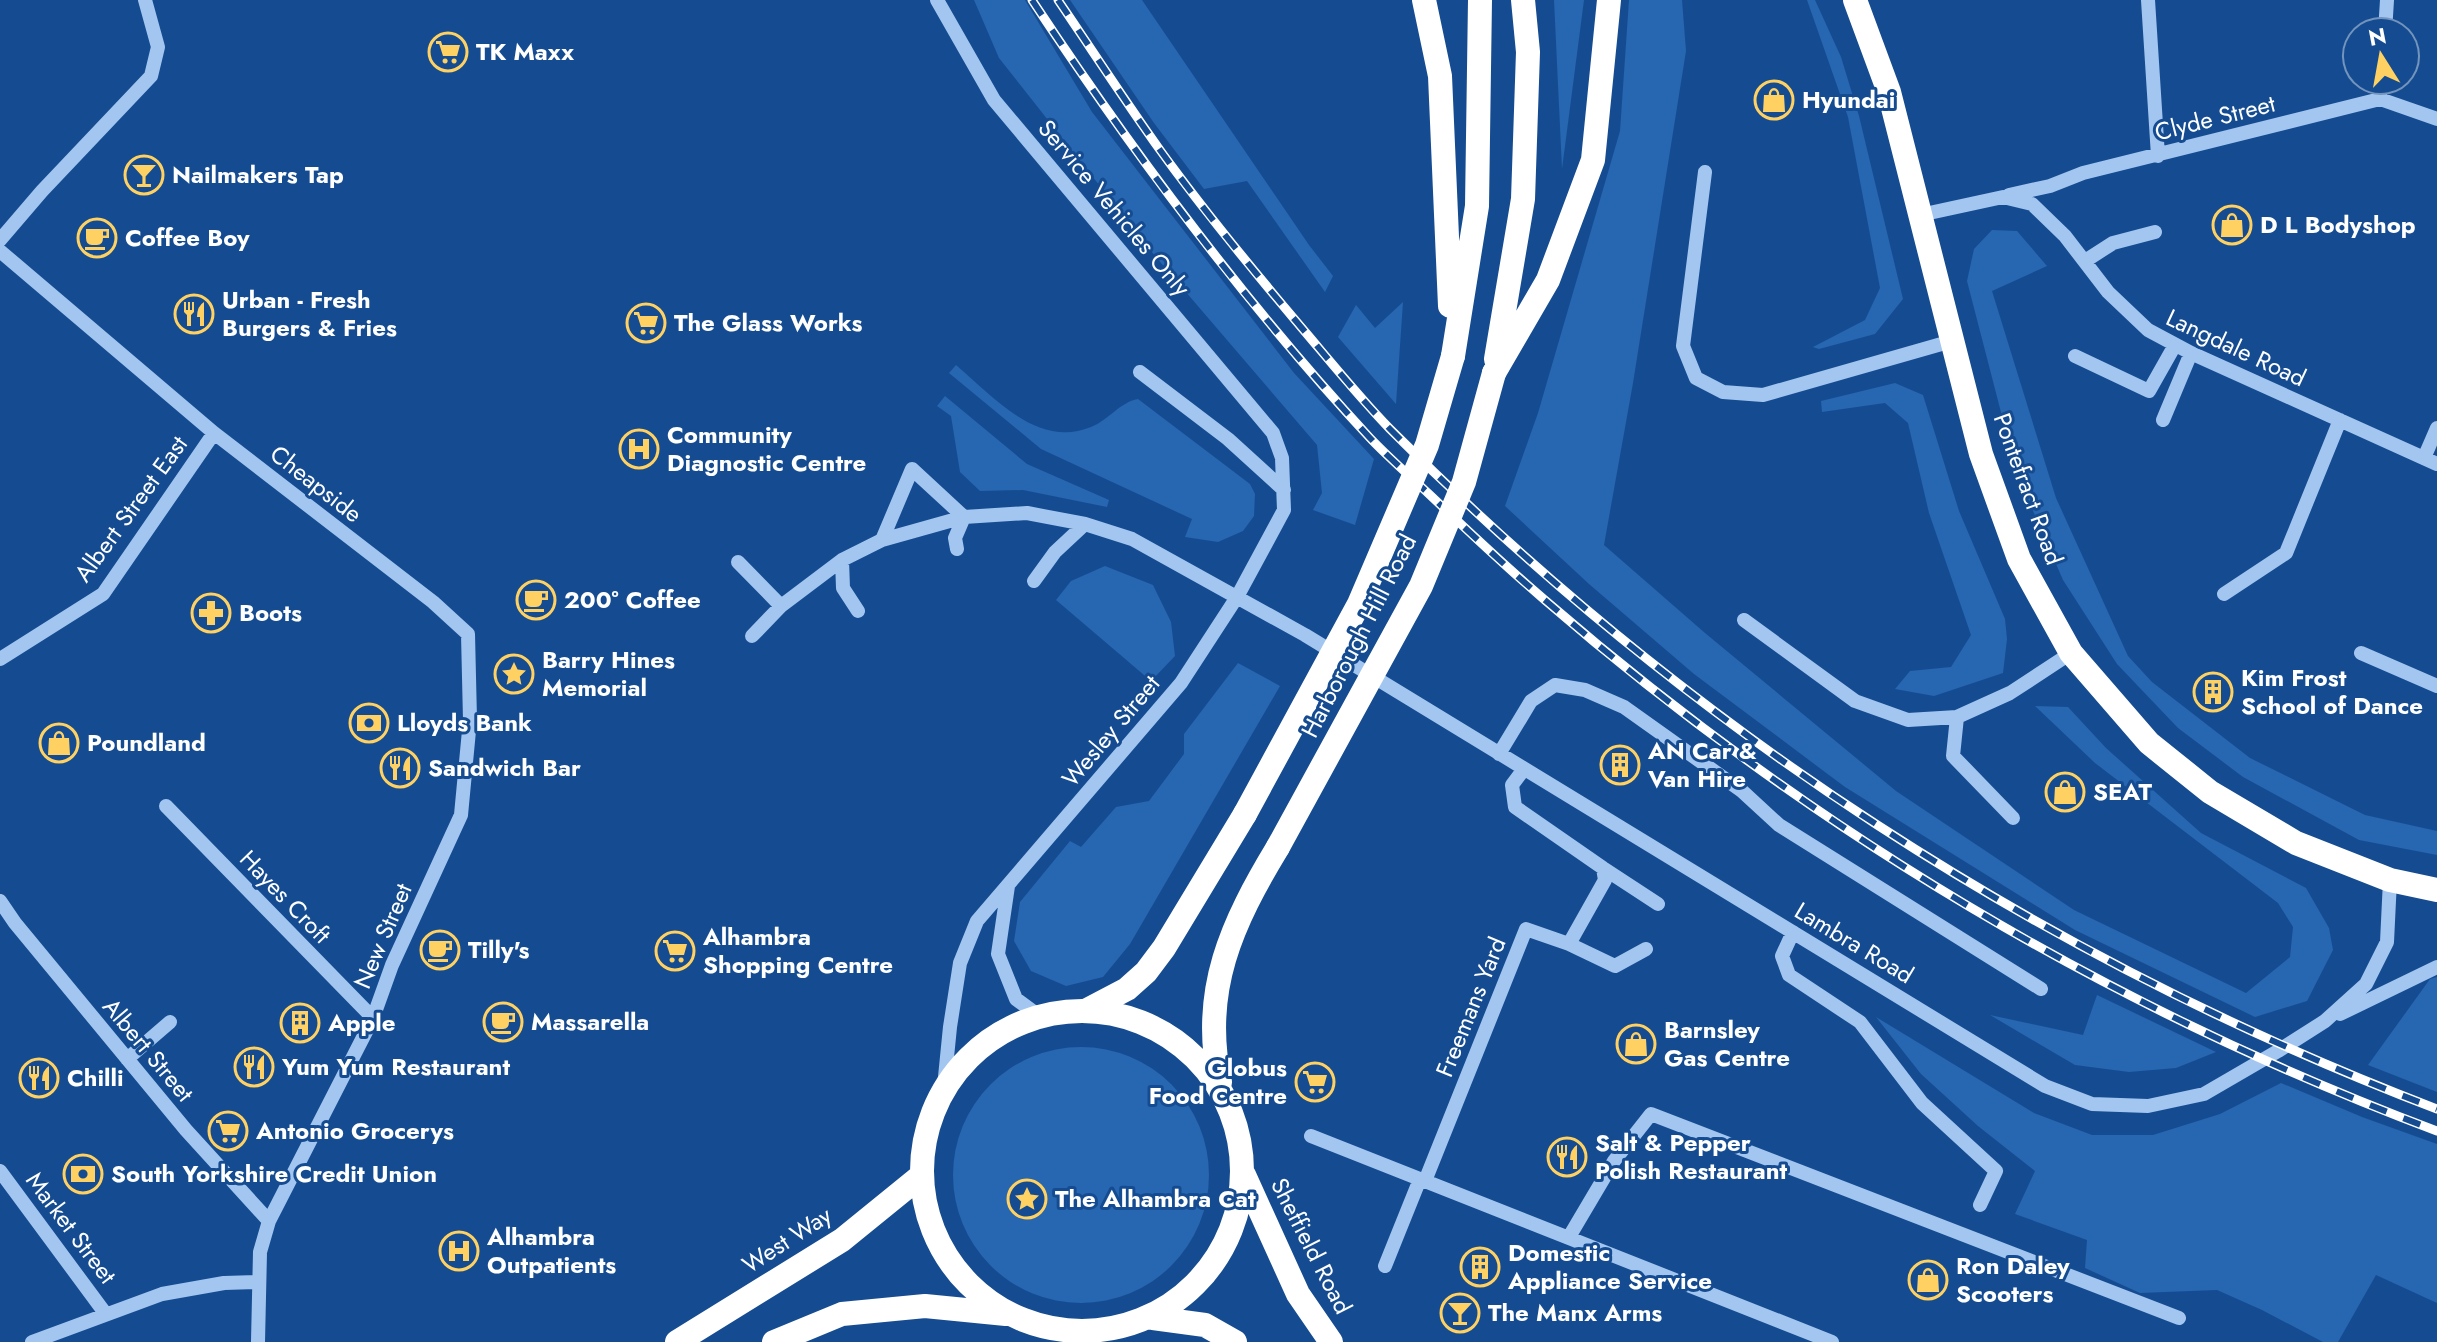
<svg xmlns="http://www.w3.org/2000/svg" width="2437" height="1342" viewBox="0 0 2437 1342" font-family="Jost,sans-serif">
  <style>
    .green { fill: #2766b0 }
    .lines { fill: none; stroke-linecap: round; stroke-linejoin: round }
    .minor { stroke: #a3c6f1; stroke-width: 14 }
    .highway { stroke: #fff; stroke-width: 24 }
    .rail-casing { stroke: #fff; stroke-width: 9 }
    .rail { stroke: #154c91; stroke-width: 6; stroke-dasharray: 18; stroke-linecap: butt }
    .highway-bridge { stroke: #fff; stroke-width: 24 }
    .labels { text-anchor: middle; stroke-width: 6; stroke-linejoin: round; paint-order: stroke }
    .poi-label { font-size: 24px; font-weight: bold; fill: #fff; stroke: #154c91; text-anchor: start }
    .street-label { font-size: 24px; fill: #fff; stroke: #154c91 }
  </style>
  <rect width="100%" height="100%" fill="#154c91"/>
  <!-- green -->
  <path class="green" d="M 974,0 L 1025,0 L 1092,112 L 1294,373 L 1374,459 L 1355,525 L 1313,510 L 1322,493 L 1317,445 L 1155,256 L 999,58 Z
    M 1070,0 L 1142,0 L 1309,245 L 1333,276 L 1325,292 L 1247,181 L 1204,189 L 1154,123 Z
    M 1554,0 L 1584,0 L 1562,169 Z
    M 1629,0 L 1682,0 L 1686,51 L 1633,383 L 1604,545 L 1705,633 L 1896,791 L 2074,910 L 2246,993 L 2290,957 L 2293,927 L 2278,903 L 2095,763 L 2035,706 L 2068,707 L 2106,748 L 2201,833 L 2306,888 L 2329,928 L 2333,950 L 2307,1001 L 2255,1017 L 2075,930 L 1845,787 L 1694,674 L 1589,584 L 1505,506 L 1538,413 L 1620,131 Z
    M 1807,0 L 1815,0 L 1841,57 L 1859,116 L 1903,299 L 1875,334 L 1819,349 L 1813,347 L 1865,320 L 1880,288 L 1848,117 Z
    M 1992,230 L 2017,231 L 2047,266 L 1992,291 L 2056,498 L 2128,656 L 2152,682 L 2250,758 L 2365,815 L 2437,831 L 2437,855 L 2359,840 L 2243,777 L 2178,728 L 2117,664 L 2063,580 L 2017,474 L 1967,281 L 1974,249 Z
    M 1403,302 L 1396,404 L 1338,337 L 1356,305 L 1375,328 Z
    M 956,365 C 993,396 1037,449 1091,427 C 1109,420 1120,402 1138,399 L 1250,484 L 1255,494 L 1254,516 L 1243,531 L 1218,542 L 1185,537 L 1192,519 L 1041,449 L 949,373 Z
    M 1895,383 L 1923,395 L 1959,511 L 2005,619 L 2007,639 L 2003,673 L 1934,696 L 1895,689 L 1910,671 L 1951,667 L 1971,635 L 1929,513 L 1908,423 L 1885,403 L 1822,412 L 1821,401 Z
    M 945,396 L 1027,464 L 1109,500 L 1107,507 L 1023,490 L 980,491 L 960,472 L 951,416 L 937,406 Z
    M 1105,566 L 1153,585 L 1171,622 L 1175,656 L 1151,681 L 1056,600 L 1071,581 Z
    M 1238,663 L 1280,686 L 1130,944 L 1103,977 L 1066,986 L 1031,971 L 1014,941 L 1020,902 L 1070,841 L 1081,847 L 1116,807 L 1149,801 L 1184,754 L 1184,734 Z
    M 2437,977 L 2437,1092 L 2368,1065 L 2430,979 Z
    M 2097,995 L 2216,1052 L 2176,1068 L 2129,1072 L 2075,1065 L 1990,1015 L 2083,1035 Z
    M 1876,1017 L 2034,1113 L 2092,1135 L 2153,1135 L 2220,1114 L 2281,1083 L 2362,1117 L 2437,1144 L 2437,1303 L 2376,1275 L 2338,1342 L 2323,1342 L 2262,1310 L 2217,1290 L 2140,1293 L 2085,1268 L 2087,1240 L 2015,1214 L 2035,1171 L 1978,1126 L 1921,1074 Z
    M953 1175a128 128 0 1 1 256 0a128 128 0 1 1-256 0Z"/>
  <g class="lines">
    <!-- minor -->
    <path class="minor" d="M 937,0 L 994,100 L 1273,433 L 1282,458 L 1284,510 L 1237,597 L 1181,683 L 977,921 L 960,963 L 950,1027 L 944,1087
      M 2148,0 L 2158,156
      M 2385,32 L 2387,0
      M 2380,99 L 2381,80
      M 1705,172 L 1683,346 L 1696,378 L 1723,392 L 1763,395 L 1952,341
      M 2009,195 L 2050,186 L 2083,173 L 2380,99 L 2437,119
      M 1920,215 L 2003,197 L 2032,204 L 2065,236 L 2108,292 L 2148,330 L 2191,353 L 2437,464
      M 0,240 L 42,191 L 151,76 L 158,47 L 145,0
      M 0,251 L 214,433 L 433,602 L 468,634 L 470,720 L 461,815 L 392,965 L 373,1018 L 269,1221 L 260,1252 L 258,1342
      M 2085,261 L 2113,243 L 2155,232
      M 2075,356 L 2149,391 L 2175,345
      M 1140,372 L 1228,439 L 1284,490
      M 2163,420 L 2191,353
      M 2424,458 L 2437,428
      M 882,540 L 912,469 L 964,517 L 955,538 L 957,549
      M 842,560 L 843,588 L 858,611
      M 738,562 L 781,606
      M 1034,581 L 1055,552 L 1085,524
      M 2224,594 L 2286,553 L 2340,420
      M 1744,620 L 1855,701 L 1908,720 L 1957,717 L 2010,693 L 2071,653
      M 752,636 L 781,606 L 842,560 L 882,540 L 964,517 L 1027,513 L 1085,524 L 1132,539 L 1305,635 L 2045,1086 L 2092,1104 L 2148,1106 L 2204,1094 L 2278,1051 L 2325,1021 L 2366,984 L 2387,942 L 2390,880
      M 2361,653 L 2437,686
      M 0,659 L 103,594 L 214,433
      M 1957,717 L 1953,756 L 2013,818
      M 1499,754 L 1531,701 L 1555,685 L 1585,690 L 1624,707 L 1742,791 L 1779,825 L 2041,989
      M 1524,769 L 1512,785 L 1515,807 L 1603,868 L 1605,880 L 1569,944
      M 166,806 L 373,1018
      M 1603,868 L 1658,904
      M 1008,886 L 998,954 L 1016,999 L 1039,1016
      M 0,901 L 15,923 L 186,1130 L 269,1221
      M 1793,932 L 1782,956 L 1789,975 L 1860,1022 L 1922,1103 L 1996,1171 L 1980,1205
      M 2340,1014 L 2437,967
      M 127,1059 L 170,1022
      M 1311,1136 L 1832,1342
      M 0,1171 L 105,1313
      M 1425,1181 L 1526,929 L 1569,944 L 1615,966 L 1646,949
      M 1569,1237 L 1614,1161 L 1651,1114 L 2179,1318
      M 1385,1266 L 1420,1179
      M 32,1342 L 162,1294 L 224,1283 L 258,1282"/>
    <!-- highway -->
    <path class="highway" d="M 1424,0 L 1440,76 L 1450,306
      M 1855,0 L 1889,92 L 1981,454 L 2019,559 L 2071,653 L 2149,743 L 2210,792 L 2296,843 L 2390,880 L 2437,890
      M 1453,356 L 1477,206 L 1480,0
      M 1496,359 L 1523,199 L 1528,52 L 1523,0
      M 1494,373 L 1548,280 L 1593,160 L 1609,0
      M 1087,1010 L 1127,989 L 1146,972 L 1164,948 L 1245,814
      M922 1171a160 160 0 1 1 320 0a160 160 0 1 1-320 0Z
      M 1220,1082 C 1200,991 1232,923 1278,847
      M 1244,1175 L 1298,1294 L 1331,1342
      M 1153,1318 L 1205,1325 L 1235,1342
      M 677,1342 L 842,1240 L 922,1175
      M 774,1342 L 842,1314 L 925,1306 L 1006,1314"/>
    <defs>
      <path id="rail" d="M 1032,0 C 1134,154 1244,302 1370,438 C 1389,458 1410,476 1430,495 C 1468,531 1506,567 1546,601 C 1811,830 2109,1008 2437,1131
        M 1058,0 C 1092,50 1125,101 1160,150 C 1204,211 1252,269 1301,327 C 1330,361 1359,397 1390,429 C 1689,729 2041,958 2437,1109"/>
    </defs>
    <!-- rail casing -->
    <use href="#rail" class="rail-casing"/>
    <!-- rail -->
    <use href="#rail" class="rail"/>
    <!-- highway-bridge -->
    <path class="highway-bridge" d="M 1245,814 L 1359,604 L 1427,445 L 1453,356
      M 1278,847 L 1421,586 L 1464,482 L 1494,373"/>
  </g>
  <!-- icons -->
  <defs>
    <symbol id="supermarket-ring" viewBox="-11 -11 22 22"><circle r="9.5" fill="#154c91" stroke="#ffd162" stroke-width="1.5"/><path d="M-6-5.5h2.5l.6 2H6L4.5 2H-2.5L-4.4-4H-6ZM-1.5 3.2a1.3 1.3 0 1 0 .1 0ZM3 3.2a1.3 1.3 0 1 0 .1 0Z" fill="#ffd162"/></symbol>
    <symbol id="shop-ring" viewBox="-11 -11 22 22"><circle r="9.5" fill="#154c91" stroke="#ffd162" stroke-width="1.5"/><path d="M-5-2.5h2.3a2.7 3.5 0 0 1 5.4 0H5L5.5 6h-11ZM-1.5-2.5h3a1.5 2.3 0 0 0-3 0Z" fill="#ffd162"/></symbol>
    <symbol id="bar-ring" viewBox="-11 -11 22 22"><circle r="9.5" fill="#154c91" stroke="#ffd162" stroke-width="1.5"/><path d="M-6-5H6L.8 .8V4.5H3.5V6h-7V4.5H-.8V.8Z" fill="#ffd162"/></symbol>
    <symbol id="cafe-ring" viewBox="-11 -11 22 22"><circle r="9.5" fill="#154c91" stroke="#ffd162" stroke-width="1.5"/><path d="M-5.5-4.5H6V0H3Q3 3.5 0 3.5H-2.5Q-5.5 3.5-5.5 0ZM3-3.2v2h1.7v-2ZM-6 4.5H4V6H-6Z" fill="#ffd162"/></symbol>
    <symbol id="restaurant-ring" viewBox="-11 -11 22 22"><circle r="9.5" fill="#154c91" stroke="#ffd162" stroke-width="1.5"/><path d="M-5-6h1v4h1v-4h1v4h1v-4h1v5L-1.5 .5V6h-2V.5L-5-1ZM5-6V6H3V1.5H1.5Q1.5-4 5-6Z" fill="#ffd162"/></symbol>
    <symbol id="hospital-ring" viewBox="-11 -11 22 22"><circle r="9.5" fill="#154c91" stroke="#ffd162" stroke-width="1.5"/><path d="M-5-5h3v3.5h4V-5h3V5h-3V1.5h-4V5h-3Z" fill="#ffd162"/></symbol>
    <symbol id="pharmacy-ring" viewBox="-11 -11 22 22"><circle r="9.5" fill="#154c91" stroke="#ffd162" stroke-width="1.5"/><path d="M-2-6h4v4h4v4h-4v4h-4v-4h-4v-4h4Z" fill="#ffd162"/></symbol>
    <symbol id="sight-ring" viewBox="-11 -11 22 22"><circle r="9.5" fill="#154c91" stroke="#ffd162" stroke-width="1.5"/><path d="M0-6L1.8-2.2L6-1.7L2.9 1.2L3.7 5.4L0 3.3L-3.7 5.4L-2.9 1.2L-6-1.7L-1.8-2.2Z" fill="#ffd162"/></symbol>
    <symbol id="building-ring" viewBox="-11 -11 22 22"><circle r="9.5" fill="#154c91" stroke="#ffd162" stroke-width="1.5"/><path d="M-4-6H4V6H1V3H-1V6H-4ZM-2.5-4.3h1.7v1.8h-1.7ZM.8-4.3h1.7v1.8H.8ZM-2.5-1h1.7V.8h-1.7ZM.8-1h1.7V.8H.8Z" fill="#ffd162"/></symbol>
    <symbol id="bank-ring" viewBox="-11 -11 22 22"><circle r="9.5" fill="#154c91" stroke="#ffd162" stroke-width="1.5"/><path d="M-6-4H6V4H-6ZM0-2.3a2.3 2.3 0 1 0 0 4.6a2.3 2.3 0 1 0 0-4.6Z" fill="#ffd162"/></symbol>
  </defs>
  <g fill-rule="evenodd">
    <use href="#supermarket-ring" x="426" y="30" width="44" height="44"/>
    <use href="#shop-ring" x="1752" y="78" width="44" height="44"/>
    <use href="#bar-ring" x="122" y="153" width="44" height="44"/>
    <use href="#shop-ring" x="2210" y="203" width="44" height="44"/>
    <use href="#cafe-ring" x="75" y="216" width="44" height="44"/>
    <use href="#restaurant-ring" x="172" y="292" width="44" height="44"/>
    <use href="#supermarket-ring" x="624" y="301" width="44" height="44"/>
    <use href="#hospital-ring" x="617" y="427" width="44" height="44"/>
    <use href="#cafe-ring" x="514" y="578" width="44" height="44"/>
    <use href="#pharmacy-ring" x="189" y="591" width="44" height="44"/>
    <use href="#sight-ring" x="492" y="652" width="44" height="44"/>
    <use href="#building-ring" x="2191" y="670" width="44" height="44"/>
    <use href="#bank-ring" x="347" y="701" width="44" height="44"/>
    <use href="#shop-ring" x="37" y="721" width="44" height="44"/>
    <use href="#building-ring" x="1598" y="743" width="44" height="44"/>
    <use href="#restaurant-ring" x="378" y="746" width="44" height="44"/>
    <use href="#shop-ring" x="2043" y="770" width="44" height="44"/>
    <use href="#cafe-ring" x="418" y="928" width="44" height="44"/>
    <use href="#supermarket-ring" x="653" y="929" width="44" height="44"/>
    <use href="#cafe-ring" x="481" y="1000" width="44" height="44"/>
    <use href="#building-ring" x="278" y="1001" width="44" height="44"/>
    <use href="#shop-ring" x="1614" y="1022" width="44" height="44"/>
    <use href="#restaurant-ring" x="232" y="1045" width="44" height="44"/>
    <use href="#restaurant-ring" x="17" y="1056" width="44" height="44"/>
    <use href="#supermarket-ring" x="1293" y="1060" width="44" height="44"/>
    <use href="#supermarket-ring" x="206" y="1109" width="44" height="44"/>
    <use href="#restaurant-ring" x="1545" y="1135" width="44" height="44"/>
    <use href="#bank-ring" x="61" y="1152" width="44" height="44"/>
    <use href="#sight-ring" x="1005" y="1177" width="44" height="44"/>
    <use href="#hospital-ring" x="437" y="1229" width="44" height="44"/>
    <use href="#building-ring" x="1458" y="1245" width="44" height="44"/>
    <use href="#shop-ring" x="1906" y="1258" width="44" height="44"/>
    <use href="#bar-ring" x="1438" y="1291" width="44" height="44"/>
  </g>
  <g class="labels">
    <!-- poi labels -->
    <g class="poi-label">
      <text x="476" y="60">TK Maxx</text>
      <text x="1802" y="108">Hyundai</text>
      <text x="172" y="183">Nailmakers Tap</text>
      <text x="2260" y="233">D L Bodyshop</text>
      <text x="125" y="246">Coffee Boy</text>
      <text x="222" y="308">Urban - Fresh<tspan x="222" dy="28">Burgers &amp; Fries</tspan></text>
      <text x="674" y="331">The Glass Works</text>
      <text x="667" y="443">Community<tspan x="667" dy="28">Diagnostic Centre</tspan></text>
      <text x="564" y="608">200° Coffee</text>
      <text x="239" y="621">Boots</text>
      <text x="542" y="668">Barry Hines<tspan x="542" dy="28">Memorial</tspan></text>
      <text x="2241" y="686">Kim Frost<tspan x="2241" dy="28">School of Dance</tspan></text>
      <text x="397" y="731">Lloyds Bank</text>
      <text x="87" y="751">Poundland</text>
      <text x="1648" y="759">AN Car &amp;<tspan x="1648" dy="28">Van Hire</tspan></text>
      <text x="428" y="776">Sandwich Bar</text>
      <text x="2093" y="800">SEAT</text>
      <text x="703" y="945">Alhambra<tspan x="703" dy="28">Shopping Centre</tspan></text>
      <text x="468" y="958">Tilly's</text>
      <text x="531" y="1030">Massarella</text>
      <text x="328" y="1031">Apple</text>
      <text x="1664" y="1038">Barnsley<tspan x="1664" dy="28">Gas Centre</tspan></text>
      <text x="282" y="1075">Yum Yum Restaurant</text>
      <text x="1287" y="1076" text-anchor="end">Globus<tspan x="1287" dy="28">Food Centre</tspan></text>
      <text x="67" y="1086">Chilli</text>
      <text x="256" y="1139">Antonio Grocerys</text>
      <text x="1595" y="1151">Salt &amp; Pepper<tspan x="1595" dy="28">Polish Restaurant</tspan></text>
      <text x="111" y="1182">South Yorkshire Credit Union</text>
      <text x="1055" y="1207">The Alhambra Cat</text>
      <text x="487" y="1245">Alhambra<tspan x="487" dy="28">Outpatients</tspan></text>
      <text x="1508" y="1261">Domestic<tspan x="1508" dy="28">Appliance Service</tspan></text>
      <text x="1956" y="1274">Ron Daley<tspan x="1956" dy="28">Scooters</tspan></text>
      <text x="1488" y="1321">The Manx Arms</text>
    </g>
    <!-- street labels -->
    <g class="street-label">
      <text transform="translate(2215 118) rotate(-14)" y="8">Clyde Street</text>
      <text transform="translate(1114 208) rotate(50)" y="8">Service Vehicles Only</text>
      <text transform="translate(2236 348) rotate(25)" y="8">Langdale Road</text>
      <text transform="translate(316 484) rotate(38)" y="8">Cheapside</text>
      <text transform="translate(2028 489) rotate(70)" y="8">Pontefract Road</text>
      <text transform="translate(131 509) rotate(-54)" y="8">Albert Street East</text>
      <text transform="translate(1359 636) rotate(-63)" y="8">Harborough Hill Road</text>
      <text transform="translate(1111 731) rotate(-50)" y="8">Wesley Street</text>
      <text transform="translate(285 897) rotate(46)" y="8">Hayes Croft</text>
      <text transform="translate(383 936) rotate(-67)" y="8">New Street</text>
      <text transform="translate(1854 943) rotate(31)" y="8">Lambra Road</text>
      <text transform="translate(1471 1007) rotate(-68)" y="8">Freemans Yard</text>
      <text transform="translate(148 1050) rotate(50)" y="8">Albert Street</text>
      <text transform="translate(71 1228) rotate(53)" y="8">Market Street</text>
      <text transform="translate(787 1240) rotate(-33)" y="8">West Way</text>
      <text transform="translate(1311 1246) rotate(63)" y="8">Sheffield Road</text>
    </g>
  </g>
  <!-- north arrow -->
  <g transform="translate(2381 56) rotate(349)"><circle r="38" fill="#154c91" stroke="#7394bd" stroke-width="2"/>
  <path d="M0-6L14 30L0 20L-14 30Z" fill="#ffd162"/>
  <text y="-12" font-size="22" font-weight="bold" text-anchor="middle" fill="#ffffff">N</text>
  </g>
</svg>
